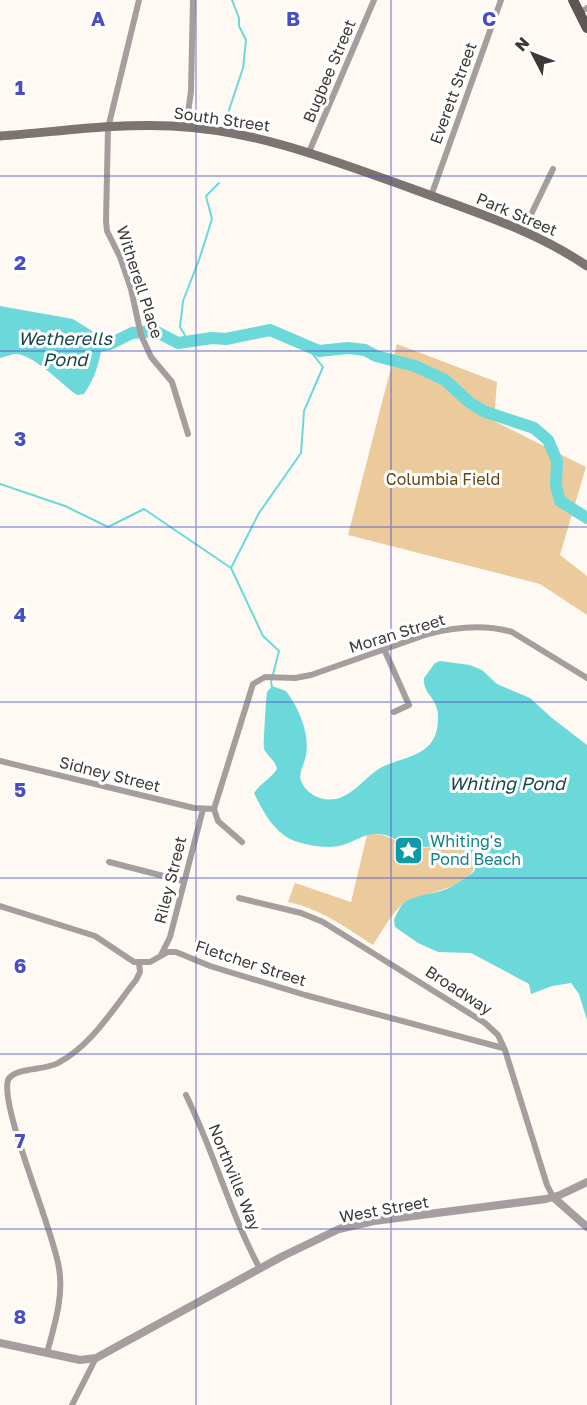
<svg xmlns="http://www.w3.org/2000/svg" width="587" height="1405" viewBox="0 0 587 1405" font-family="'Golos Text',sans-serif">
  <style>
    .green { fill: #ebcb9b }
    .water { fill: #6bd9d9 }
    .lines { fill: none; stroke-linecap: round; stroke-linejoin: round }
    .stream { stroke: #6bd9d9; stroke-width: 2 }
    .river { stroke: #6bd9d9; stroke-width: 12 }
    .minor { stroke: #a49f9e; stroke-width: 6 }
    .tertiary { stroke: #a49f9e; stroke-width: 8 }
    .secondary { stroke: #7b7473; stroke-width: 9 }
    .primary { stroke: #5e5555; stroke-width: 10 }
    .grid { fill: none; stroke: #4a4ec4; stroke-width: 1.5; stroke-opacity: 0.55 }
    .labels { text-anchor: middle; stroke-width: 6; stroke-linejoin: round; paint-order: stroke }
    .street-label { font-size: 16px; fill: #3c3a37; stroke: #fff }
    .park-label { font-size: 16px; fill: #644610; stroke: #fff }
    .culture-label { font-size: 16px; fill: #0d838f; stroke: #fff; text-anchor: start }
    .water-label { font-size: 18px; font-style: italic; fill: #164848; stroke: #fff }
    .grid-label { font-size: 20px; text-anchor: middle; font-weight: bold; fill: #4a4ec4; stroke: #fff; stroke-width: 6; stroke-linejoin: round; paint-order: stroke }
  </style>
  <rect width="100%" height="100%" fill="#fefaf3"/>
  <!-- green -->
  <path class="green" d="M 397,344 L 497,382 L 494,421 L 586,467 L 560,555 L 587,576 L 587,615 L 540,584 L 348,535 Z
    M 372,834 C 391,834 400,846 416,847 C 435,849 459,843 475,857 C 481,887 424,892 405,903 C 395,908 380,934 373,945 C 345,927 321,909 288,902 L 295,883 L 351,902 L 367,835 Z"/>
  <!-- water -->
  <path class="water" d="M 0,306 L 73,319 L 92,331 L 102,345 C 99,364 95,378 84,394 L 77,395 C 61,384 33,353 14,354 C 10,355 4,357 0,358 Z
    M 440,661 L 470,665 L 482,670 L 497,684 L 530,698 L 552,718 L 587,745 L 587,1020 L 579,994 L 571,983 L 552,986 L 531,994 L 529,984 L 471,953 L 438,952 L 418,943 L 395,927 L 394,920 C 396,915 399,908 403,904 C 411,896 431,894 441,891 C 450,888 458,883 465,878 C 469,875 474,873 475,869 C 486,841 423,849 411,846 C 399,843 391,834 378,834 C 365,833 355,841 343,845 C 330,849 311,846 298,842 C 276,836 263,812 254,793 C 261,783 271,778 277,769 C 275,760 268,757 264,749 C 263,747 266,700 267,692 L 272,686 L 286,691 C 299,708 310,734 306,755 C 305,763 298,773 301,781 C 308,798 329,804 344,796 C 359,789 369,773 384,766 C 405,757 432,755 437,729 C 438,722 439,713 436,706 C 432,695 423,692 424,678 L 435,663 Z"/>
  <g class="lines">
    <!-- stream -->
    <path class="stream" d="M 225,122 L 243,68 L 246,40 L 239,26 L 239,18 L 232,0
      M 189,342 L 180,327 L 183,301 L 200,257 L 212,219 L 206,196 L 219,183
      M 0,484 L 65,506 L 108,527 L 144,509 L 231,568 L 263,636 L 279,651 L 271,682 L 272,687
      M 231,568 L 259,513 L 301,453 L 304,411 L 323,367 L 307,347"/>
    <!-- river -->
    <path class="river" d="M 87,348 L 110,344 L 132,333 L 155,331 L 178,343 L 212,338 L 226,339 L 270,330 L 319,351 L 348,348 L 365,350 L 376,356 L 415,366 L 445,380 L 469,402 L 483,411 L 534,428 L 548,440 L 557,461 L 556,486 L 560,501 L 587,518"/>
    <!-- minor -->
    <path class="minor" d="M 139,0 L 108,128 L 106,221 L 107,231 L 120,257 L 131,289 L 141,335 L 151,357 L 172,382 L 188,434
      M 579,13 L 587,8
      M 186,127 L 191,91 L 193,0
      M 309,152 L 374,0
      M 431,196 L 501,0
      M 523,231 L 553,169
      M 384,649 L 409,705 L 394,712
      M 0,761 L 194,808 L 214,809
      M 242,842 L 218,821 L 214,809 L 253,684 L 265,677 L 295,678 L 311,675 L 428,634 C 455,627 484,624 512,632 L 587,678
      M 109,862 L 183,881
      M 239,898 L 301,913 L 323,922 L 485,1023 L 498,1035 L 505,1050 L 547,1185 L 553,1197
      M 0,906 L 95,936 L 134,962 L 150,962 L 168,952 L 176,952 L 210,966 L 305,995 L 503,1048
      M 161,955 L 170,937 L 203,809
      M 186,1095 C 214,1152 230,1213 260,1269
      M 47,1353 C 54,1326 64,1297 59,1268 C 53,1228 0,1109 8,1080 C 15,1067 44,1071 58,1063 C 91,1046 113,1009 136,980 L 140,972 L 139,963
      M 72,1405 L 96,1358"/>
    <!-- tertiary -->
    <path class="tertiary" d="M 553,1197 L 587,1227
      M 0,1343 L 80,1360 L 96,1358 L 281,1257 L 339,1229 L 374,1221 L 546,1199 L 560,1195 L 587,1182"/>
    <!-- secondary -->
    <path class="secondary" d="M 0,136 C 57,132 115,123 172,126 C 257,130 334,161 413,189 C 472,211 534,230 587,266"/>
    <!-- primary -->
    <path class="primary" d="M 573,0 L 587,28"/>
  </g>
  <!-- grid -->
  <path class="grid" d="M 196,0 L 196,1405M 391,0 L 391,1405M 0,176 L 587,176M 0,351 L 587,351M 0,527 L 587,527M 0,702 L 587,702M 0,878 L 587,878M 0,1054 L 587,1054M 0,1229 L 587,1229"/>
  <!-- icons -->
  <defs>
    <symbol id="sight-square" viewBox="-11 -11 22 22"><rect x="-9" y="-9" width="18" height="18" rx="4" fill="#0f9aa8" stroke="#fff"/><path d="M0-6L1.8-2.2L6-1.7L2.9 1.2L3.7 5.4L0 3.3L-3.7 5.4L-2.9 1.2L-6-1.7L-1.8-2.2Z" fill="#fff"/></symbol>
  </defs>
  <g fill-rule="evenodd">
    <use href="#sight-square" x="392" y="834" width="33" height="33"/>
  </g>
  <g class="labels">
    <!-- street labels -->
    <g class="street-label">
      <text transform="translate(329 71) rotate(-67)" y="6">Bugbee Street</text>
      <text transform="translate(453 93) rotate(-70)" y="6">Everett Street</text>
      <text transform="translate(222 119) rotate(8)" y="6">South Street</text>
      <text transform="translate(517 214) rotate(23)" y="6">Park Street</text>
      <text transform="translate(140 282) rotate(72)" y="6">Witherell Place</text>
      <text transform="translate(397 633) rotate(-17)" y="6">Moran Street</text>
      <text transform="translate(110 774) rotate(14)" y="6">Sidney Street</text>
      <text transform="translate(170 880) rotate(-76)" y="6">Riley Street</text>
      <text transform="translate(251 963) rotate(18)" y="6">Fletcher Street</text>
      <text transform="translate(459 990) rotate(33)" y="6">Broadway</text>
      <text transform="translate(235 1177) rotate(68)" y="6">Northville Way</text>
      <text transform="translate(384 1209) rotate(-10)" y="6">West Street</text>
    </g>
    <!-- park labels -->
    <g class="park-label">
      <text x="443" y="485">Columbia Field</text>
    </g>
    <!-- culture labels -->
    <g class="culture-label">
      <text x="430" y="847">Whiting's<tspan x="430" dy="18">Pond Beach</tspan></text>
    </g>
    <!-- water labels -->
    <g class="water-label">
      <text x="65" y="345">Wetherells<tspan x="65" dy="21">Pond</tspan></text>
      <text x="507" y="790">Whiting Pond</text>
    </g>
  </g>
  <g class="grid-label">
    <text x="98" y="26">A</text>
    <text x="293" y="26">B</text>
    <text x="489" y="26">C</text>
    <text x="20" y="95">1</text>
    <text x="20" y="270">2</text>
    <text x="20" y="446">3</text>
    <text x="20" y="622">4</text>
    <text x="20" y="797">5</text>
    <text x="20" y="973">6</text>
    <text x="20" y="1148">7</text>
    <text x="20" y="1324">8</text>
  </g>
  <!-- north arrow -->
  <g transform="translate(533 54) rotate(312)" stroke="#ffffff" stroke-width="4.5" paint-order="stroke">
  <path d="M0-4.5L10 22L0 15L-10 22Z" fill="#3c3a37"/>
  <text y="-9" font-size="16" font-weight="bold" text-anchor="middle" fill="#3c3a37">N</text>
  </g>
</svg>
